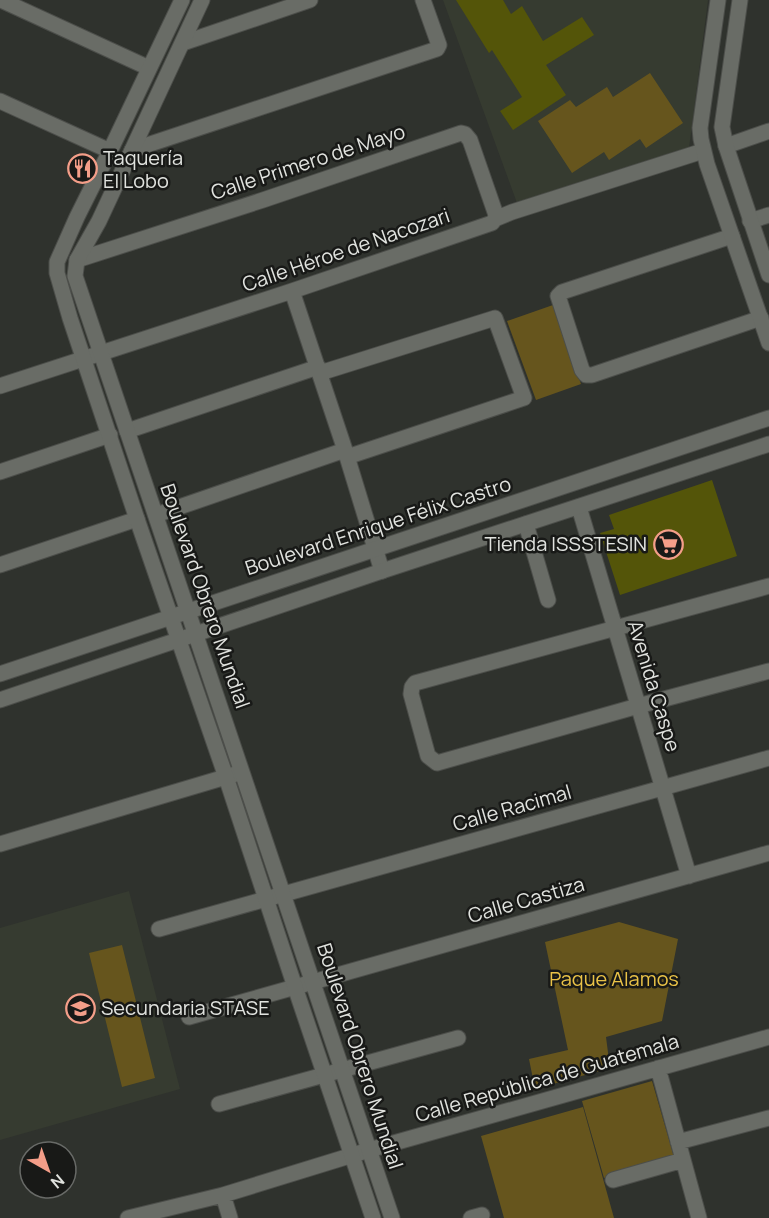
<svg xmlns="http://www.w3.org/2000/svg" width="769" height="1218" viewBox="0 0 769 1218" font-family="Manrope,sans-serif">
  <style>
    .built { fill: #363b30 }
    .green { fill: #66551d }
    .building { fill: #545509 }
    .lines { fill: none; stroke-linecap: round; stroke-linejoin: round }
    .street-casing { stroke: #4c4e4a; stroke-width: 17 }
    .secondary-casing { stroke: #4c4e4a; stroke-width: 17 }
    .street { stroke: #696c66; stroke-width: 15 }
    .secondary { stroke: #696c66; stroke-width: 15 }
    .labels { text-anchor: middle; stroke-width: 5; stroke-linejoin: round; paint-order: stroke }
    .poi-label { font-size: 20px; fill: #e1e3df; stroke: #181917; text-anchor: start }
    .street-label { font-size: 20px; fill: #e1e3df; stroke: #181917 }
    .park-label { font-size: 20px; fill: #e9c247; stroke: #181917 }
  </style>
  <rect width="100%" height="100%" fill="#2f322d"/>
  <!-- built -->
  <path class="built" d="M 443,0 L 708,0 L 689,148 L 517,203 Z
    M 129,891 L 180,1089 L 0,1140 L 0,928 Z"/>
  <!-- green -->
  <path class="green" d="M 650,73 L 683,123 L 646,148 L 640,139 L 609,160 L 604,152 L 572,173 L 538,121 L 570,100 L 576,107 L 607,87 L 613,97 Z
    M 553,305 L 581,384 L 536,400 L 507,321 Z
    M 619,922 L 678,939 L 662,1021 L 606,1037 L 610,1068 L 535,1089 L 529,1059 L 568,1050 L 545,942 Z
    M 122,945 L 155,1078 L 122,1087 L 89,953 Z
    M 652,1081 L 674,1157 L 604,1178 L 582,1101 Z
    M 583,1107 L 614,1218 L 504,1218 L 481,1136 Z"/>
  <!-- building -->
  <path class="building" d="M 456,0 L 503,0 L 511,14 L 522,6 L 543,41 L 582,17 L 594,35 L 546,65 L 566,95 L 513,130 L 500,111 L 522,97 L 492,50 L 489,53 Z
    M 712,480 L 737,556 L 620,595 L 600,533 L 614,529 L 609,515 Z"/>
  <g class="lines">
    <defs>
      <path id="street" d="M 1,0 L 149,68
        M 183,43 L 310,0
        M 0,101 L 110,151
        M 726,146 L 769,131
        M 132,150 L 437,49 L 439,45 L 423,0
        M 750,221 L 769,215
        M 732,236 L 562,292 L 558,296 L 582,370 L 586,375 L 592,375 L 761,318
        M 77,260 L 263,200 L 461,133 L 465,134 L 470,140 L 496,215 L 495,219
        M 292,291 L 345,450 L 382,571
        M 320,373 L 495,318 L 524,398 L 347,457
        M 0,386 L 292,291 L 492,223 L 495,219 L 512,212 L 703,151
        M 127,431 L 318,367
        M 0,472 L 110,435
        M 579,507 L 689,876
        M 156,515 L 345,450
        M 526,524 L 548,600
        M 0,565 L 137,519
        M 769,586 L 415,683 L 412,687 L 411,694 L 428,756 L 437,763 L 638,706 L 769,671
        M 0,844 L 239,773
        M 159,929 L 769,758
        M 189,1017 L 769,853
        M 658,1068 L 699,1218
        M 219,1104 L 458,1038
        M 678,1142 L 769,1118
        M 613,1180 L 683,1160
        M 223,1195 L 230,1218
        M 128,1218 L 223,1195 L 369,1150 L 769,1037
        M 471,1218 L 482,1215"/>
      <path id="secondary" d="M 182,0 L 110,151 L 77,217 L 57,262 L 57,273 L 70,318 L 137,519 L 226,777 L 295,987 L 373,1218
        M 202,0 L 99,221 L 77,260 L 75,276 L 392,1218
        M 718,0 L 700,128 L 701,139 L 707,164 L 769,343
        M 740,0 L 722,127 L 726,146 L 769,275
        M 0,674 L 769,418
        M 0,700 L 382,571 L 769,444"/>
    </defs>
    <!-- street casing -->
    <use href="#street" class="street-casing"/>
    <!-- secondary casing -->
    <use href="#secondary" class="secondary-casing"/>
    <!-- street -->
    <use href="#street" class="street"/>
    <!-- secondary -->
    <use href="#secondary" class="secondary"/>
  </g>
  <!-- icons -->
  <defs>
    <symbol id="restaurant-ring" viewBox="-11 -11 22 22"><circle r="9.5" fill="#181917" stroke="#f49e89" stroke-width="1.5"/><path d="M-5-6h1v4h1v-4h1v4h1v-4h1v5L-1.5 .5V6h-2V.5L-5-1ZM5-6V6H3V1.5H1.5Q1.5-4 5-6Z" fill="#f49e89"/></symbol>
    <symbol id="supermarket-ring" viewBox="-11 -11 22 22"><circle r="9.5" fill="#181917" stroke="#f49e89" stroke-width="1.5"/><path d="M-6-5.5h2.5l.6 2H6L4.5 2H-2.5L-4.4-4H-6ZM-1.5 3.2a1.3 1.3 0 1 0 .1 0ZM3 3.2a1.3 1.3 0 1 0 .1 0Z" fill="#f49e89"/></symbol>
    <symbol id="school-ring" viewBox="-11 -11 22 22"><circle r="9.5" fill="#181917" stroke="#f49e89" stroke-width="1.5"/><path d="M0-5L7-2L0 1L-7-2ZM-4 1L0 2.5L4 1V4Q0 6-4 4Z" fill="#f49e89"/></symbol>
  </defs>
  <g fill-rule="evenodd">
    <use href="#restaurant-ring" x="66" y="152" width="33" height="33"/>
    <use href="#supermarket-ring" x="652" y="528" width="33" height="33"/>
    <use href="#school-ring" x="64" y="992" width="33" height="33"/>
  </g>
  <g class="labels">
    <!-- poi labels -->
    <g class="poi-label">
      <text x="103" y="165">Taquería<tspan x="103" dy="23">El Lobo</tspan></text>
      <text x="647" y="551" text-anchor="end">Tienda ISSSTESIN</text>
      <text x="101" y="1015">Secundaria STASE</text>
    </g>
    <!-- street labels -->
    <g class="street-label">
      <text transform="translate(308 162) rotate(-18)" y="7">Calle Primero de Mayo</text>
      <text transform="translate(346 250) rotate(-19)" y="7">Calle Héroe de Nacozari</text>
      <text transform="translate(378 526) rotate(-18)" y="7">Boulevard Enrique Félix Castro</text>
      <text transform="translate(205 596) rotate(71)" y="7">Boulevard Obrero Mundial</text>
      <text transform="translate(654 686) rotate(73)" y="7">Avenida Caspe</text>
      <text transform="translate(512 808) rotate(-16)" y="7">Calle Racimal</text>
      <text transform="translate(526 900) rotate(-16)" y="7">Calle Castiza</text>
      <text transform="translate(360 1056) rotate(72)" y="7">Boulevard Obrero Mundial</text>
      <text transform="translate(547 1078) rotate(-16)" y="7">Calle República de Guatemala</text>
    </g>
    <!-- park labels -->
    <g class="park-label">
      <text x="614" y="986">Paque Alamos</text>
    </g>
  </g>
  <!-- north arrow -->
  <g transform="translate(48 1170) rotate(140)"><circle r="28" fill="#181917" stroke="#686a67" stroke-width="1.5"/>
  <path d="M0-4.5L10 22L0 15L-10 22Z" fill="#f49e89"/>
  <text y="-9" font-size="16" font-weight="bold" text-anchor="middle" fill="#e1e3df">N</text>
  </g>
</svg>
